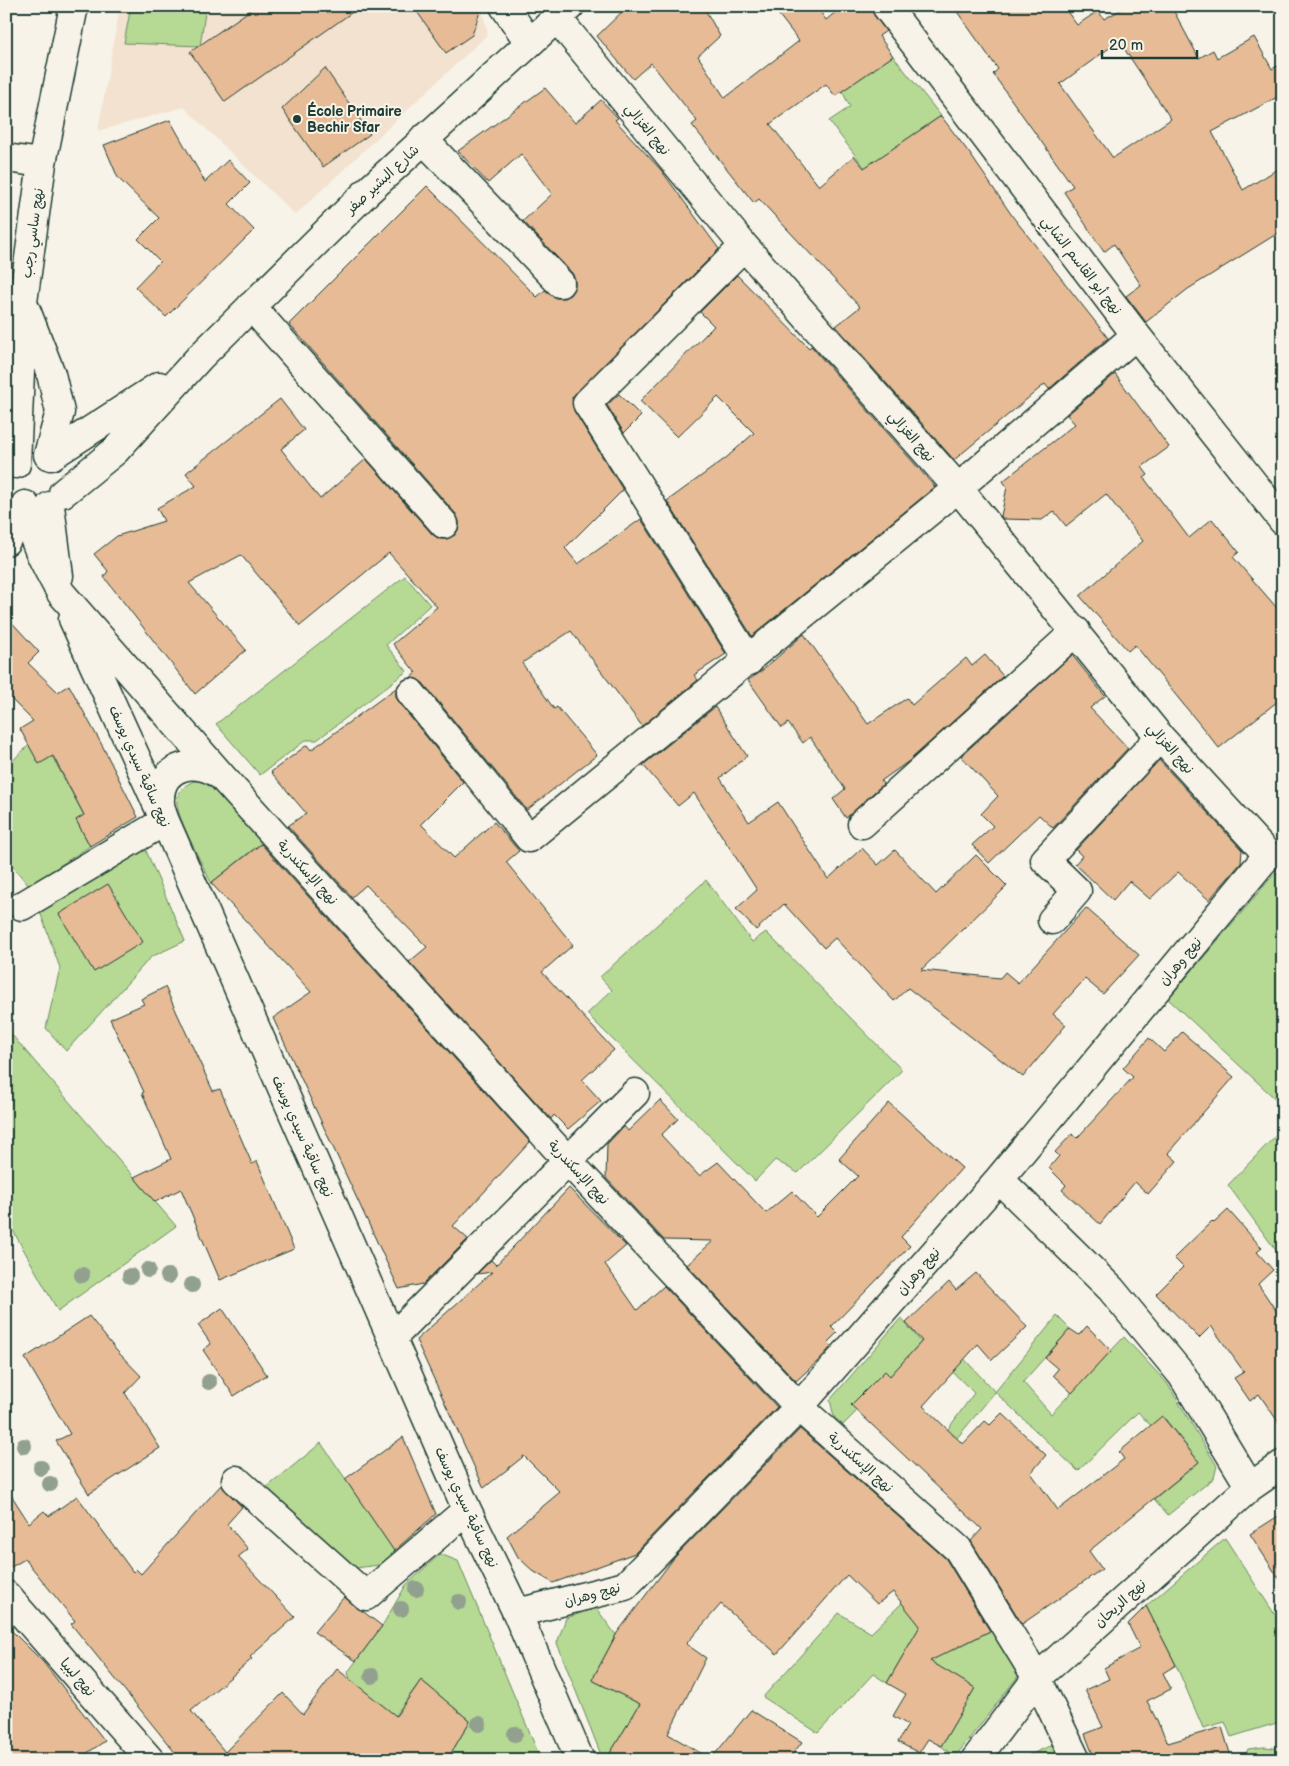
<svg xmlns="http://www.w3.org/2000/svg" width="1289" height="1766" viewBox="0 0 1289 1766" font-family="'Balsamiq Sans','Playpen Sans Arabic',sans-serif">
  <style>
    .built { fill: #f2e2cf }
    .green { fill: #b6d994; stroke: #6a8b64 }
    .building { fill: #e6bb96; stroke: #1f3d34; fill-rule: evenodd }
    .lines { fill: none; stroke-linecap: round; stroke-linejoin: round }
    .minor-casing { stroke: #1f3d34; stroke-width: 31 }
    .minor { stroke: #f7f3e8; stroke-width: 28 }
    .tree { fill: #91a08f }
    .poi-dot { fill: #1f3d34; stroke: #f7f3e8; stroke-width: 2 }
    .labels { text-anchor: middle; stroke-width: 4; stroke-linejoin: round; paint-order: stroke }
    .poi-label { font-size: 14px; font-weight: bold; fill: #1f3d34; stroke: #f7f3e8; text-anchor: start }
    .street-label { font-size: 14px; fill: #1f3d34; stroke: #f7f3e8 }
  </style>
  <rect width="100%" height="100%" fill="#f7f3e8"/>
  <filter id="ink" filterUnits="userSpaceOnUse"><feTurbulence type="fractalNoise" baseFrequency=".02" numOctaves="2"/><feDisplacementMap in="SourceGraphic" scale="10" xChannelSelector="R" yChannelSelector="G"/><feConvolveMatrix kernelMatrix="1 2 1 2 8 2 1 2 1" color-interpolation-filters="sRGB"/></filter>
  <g filter="url(#ink)">
    <!-- built -->
    <path class="built" d="M 120,6 L 481,6 L 488,34 L 295,215 L 184,107 L 98,131 Z"/>
    <!-- green -->
    <path class="green" d="M 131,6 L 206,6 L 200,46 L 124,43 Z
      M 893,56 L 941,116 L 865,168 L 829,121 L 850,107 L 842,91 Z
      M 405,576 L 430,605 L 386,645 L 407,671 L 317,740 L 306,740 L 260,775 L 216,724 Z
      M 29,745 L 52,756 L 84,815 L 76,820 L 90,846 L 29,886 L 6,858 L 6,767 Z
      M 194,781 C 219,779 246,824 261,843 L 211,883 C 204,866 175,816 177,801 C 178,790 185,785 194,781 Z
      M 144,846 L 185,941 L 151,957 L 66,1051 L 46,1028 L 60,968 L 39,909 Z
      M 1276,872 L 1283,878 L 1283,1106 L 1168,999 Z
      M 706,880 L 752,942 L 766,932 L 902,1070 L 798,1173 L 775,1160 L 755,1181 L 587,1014 L 612,990 L 600,977 Z
      M 12,1035 L 176,1226 L 58,1311 L 6,1218 L 6,1038 Z
      M 1283,1128 L 1283,1260 L 1228,1185 Z
      M 1057,1316 L 1070,1329 L 1023,1382 L 1051,1414 L 1124,1337 L 1167,1383 L 1217,1466 L 1214,1478 L 1168,1515 L 1154,1499 L 1199,1462 L 1163,1416 L 1151,1426 L 1138,1412 L 1078,1471 L 995,1392 L 957,1438 L 922,1465 L 974,1393 L 930,1350 L 943,1336 L 995,1392 Z
      M 901,1318 L 921,1342 L 890,1376 L 885,1371 L 857,1411 L 843,1425 L 834,1417 L 830,1400 Z
      M 321,1443 L 397,1554 L 379,1565 L 356,1568 L 266,1488 Z
      M 1225,1538 L 1283,1627 L 1283,1721 L 1231,1737 L 1225,1722 L 1203,1728 L 1176,1665 L 1146,1606 Z
      M 440,1554 L 458,1561 L 541,1760 L 447,1760 L 470,1721 L 421,1680 L 395,1716 L 350,1680 L 348,1672 L 382,1626 L 406,1585 Z
      M 902,1603 L 945,1634 L 954,1649 L 996,1628 L 1019,1675 L 955,1757 L 941,1746 L 975,1688 L 907,1649 L 887,1683 L 873,1674 L 818,1733 L 763,1697 L 839,1613 L 871,1633 Z
      M 596,1608 L 616,1635 L 592,1680 L 640,1704 L 606,1760 L 603,1760 L 557,1643 L 566,1618 Z
      M 1056,1743 L 1064,1760 L 1019,1760 Z
      M 1264,1747 L 1283,1749 L 1283,1760 L 1243,1760 L 1248,1749 Z"/>
    <!-- building -->
    <path class="building" d="M 256,6 L 361,6 L 225,102 L 190,52 Z
      M 413,6 L 482,6 L 472,35 L 446,53 Z
      M 628,6 L 703,6 L 720,36 L 698,56 L 725,98 L 799,41 L 772,6 L 816,6 L 826,20 L 843,6 L 871,6 L 874,15 L 886,31 L 879,36 L 893,56 L 835,96 L 826,84 L 770,124 L 819,186 L 854,156 L 864,168 L 941,116 L 970,154 L 1013,217 L 1108,338 L 1049,389 L 1045,384 L 954,460 L 836,326 L 860,307 L 759,199 L 754,203 L 692,125 L 697,121 L 651,63 L 633,79 L 597,36 Z
      M 953,6 L 1063,6 L 1077,25 L 1098,11 L 1104,19 L 1128,6 L 1171,6 L 1199,58 L 1213,50 L 1217,58 L 1254,37 L 1272,69 L 1283,63 L 1283,94 L 1212,132 L 1243,190 L 1283,166 L 1283,230 L 1188,289 L 1146,322 L 1126,296 L 1141,285 L 1114,244 L 1104,252 L 1064,192 L 1073,186 L 993,74 L 998,69 ZM 1119,41 L 1171,119 L 1113,158 L 1060,84 Z
      M 325,68 L 370,134 L 323,167 L 282,109 Z
      M 545,88 L 575,123 L 601,100 L 618,118 L 615,120 L 661,170 L 719,249 L 572,397 L 574,411 L 623,490 L 565,548 L 578,564 L 641,519 L 726,654 L 694,675 L 698,680 L 642,726 L 571,631 L 522,663 L 554,709 L 557,707 L 597,755 L 527,810 L 423,683 L 417,679 L 410,678 L 416,673 L 393,644 L 437,607 L 389,553 L 300,626 L 241,555 L 189,583 L 246,650 L 195,694 L 104,577 L 108,571 L 94,554 L 117,536 L 164,521 L 157,508 L 196,486 L 186,473 L 280,399 L 304,430 L 281,449 L 320,499 L 366,459 L 432,534 L 439,539 L 447,539 L 455,535 L 459,528 L 459,521 L 456,514 L 289,324 L 427,186 L 537,297 L 545,290 L 556,298 L 564,298 L 570,295 L 575,287 L 575,279 L 572,273 L 523,221 L 552,194 L 521,154 L 488,183 L 458,151 Z
      M 170,120 L 205,182 L 228,160 L 250,183 L 229,204 L 254,230 L 166,317 L 135,287 L 160,261 L 138,239 L 159,218 L 118,178 L 104,145 Z
      M 737,275 L 809,348 L 811,346 L 935,487 L 752,636 L 667,501 L 726,458 L 754,433 L 718,397 L 677,437 L 640,401 L 714,326 L 700,312 Z
      M 1115,374 L 1169,447 L 1142,467 L 1148,475 L 1144,478 L 1189,538 L 1212,519 L 1239,552 L 1233,557 L 1283,615 L 1283,697 L 1219,748 L 1135,645 L 1128,651 L 1080,596 L 1143,541 L 1106,494 L 1066,526 L 1054,511 L 1042,520 L 1003,519 L 1001,516 L 1007,487 L 1003,481 L 1075,424 L 1067,415 Z
      M 619,394 L 641,416 L 624,433 L 607,405 Z
      M 6,616 L 39,652 L 28,663 L 58,692 L 69,685 L 103,747 L 138,817 L 90,846 L 76,820 L 84,815 L 53,756 L 39,764 L 20,729 L 33,721 L 6,694 Z
      M 804,634 L 868,724 L 907,698 L 912,705 L 966,658 L 972,666 L 985,655 L 1003,676 L 909,761 L 881,781 L 883,784 L 846,818 L 833,799 L 845,789 L 810,737 L 803,743 L 788,723 L 782,728 L 748,680 L 758,674 Z
      M 1072,655 L 1105,696 L 1090,708 L 1128,748 L 1053,828 L 1039,815 L 989,863 L 972,845 L 993,826 L 981,814 L 998,796 L 961,756 Z
      M 396,688 L 396,696 L 399,703 L 463,782 L 421,824 L 454,858 L 494,822 L 519,851 L 506,862 L 573,945 L 542,972 L 614,1050 L 582,1080 L 601,1101 L 568,1129 L 554,1115 L 551,1119 L 409,962 L 427,947 L 366,885 L 352,897 L 288,826 L 306,813 L 271,772 L 307,745 L 311,750 Z
      M 715,707 L 747,756 L 720,778 L 749,822 L 778,802 L 828,879 L 862,848 L 878,865 L 895,850 L 936,894 L 976,855 L 1007,886 L 921,970 L 1000,978 L 1005,972 L 1018,983 L 1086,908 L 1139,955 L 1103,994 L 1085,979 L 1053,1014 L 1066,1025 L 1023,1077 L 908,988 L 894,1001 L 835,938 L 824,948 L 784,904 L 756,930 L 736,909 L 757,890 L 694,793 L 678,806 L 643,765 Z
      M 1159,760 L 1242,850 L 1241,863 L 1209,900 L 1178,872 L 1150,899 L 1129,881 L 1113,900 L 1075,864 L 1082,856 L 1076,850 Z
      M 261,844 L 530,1142 L 453,1226 L 468,1239 L 423,1284 L 399,1289 L 273,1018 L 311,992 L 211,883 Z
      M 108,884 L 143,942 L 94,972 L 59,914 Z
      M 165,987 L 213,1091 L 220,1089 L 252,1164 L 257,1161 L 294,1249 L 220,1280 L 181,1189 L 155,1202 L 134,1177 L 171,1159 L 142,1093 L 144,1092 L 110,1019 L 144,1004 L 141,999 Z
      M 1182,1032 L 1234,1077 L 1168,1153 L 1177,1161 L 1148,1194 L 1135,1182 L 1100,1224 L 1062,1190 L 1066,1185 L 1049,1168 L 1059,1156 L 1055,1152 L 1072,1134 L 1077,1138 L 1133,1077 L 1123,1068 L 1149,1038 L 1164,1052 Z
      M 660,1100 L 678,1119 L 661,1135 L 699,1176 L 718,1162 L 766,1213 L 792,1191 L 817,1217 L 858,1176 L 839,1159 L 889,1103 L 962,1168 L 901,1237 L 910,1246 L 831,1327 L 837,1333 L 828,1342 L 832,1346 L 818,1361 L 796,1381 L 687,1265 L 713,1241 L 664,1240 L 606,1178 L 607,1144 L 624,1126 L 628,1131 Z
      M 569,1188 L 626,1246 L 605,1264 L 637,1310 L 664,1286 L 777,1407 L 635,1553 L 553,1583 L 533,1571 L 518,1557 L 507,1536 L 560,1492 L 524,1456 L 484,1488 L 416,1340 L 492,1272 L 477,1274 L 491,1260 L 496,1265 Z
      M 1228,1210 L 1262,1248 L 1257,1252 L 1273,1270 L 1258,1284 L 1283,1321 L 1283,1429 L 1259,1394 L 1250,1401 L 1234,1378 L 1244,1372 L 1211,1326 L 1199,1338 L 1156,1294 L 1183,1267 L 1174,1258 L 1212,1221 L 1214,1223 Z
      M 976,1273 L 1027,1327 L 992,1360 L 978,1344 L 923,1406 L 963,1444 L 985,1421 L 990,1425 L 1002,1413 L 1046,1455 L 1031,1473 L 1058,1510 L 1124,1459 L 1119,1452 L 1162,1416 L 1199,1462 L 1089,1551 L 1102,1569 L 1022,1624 L 971,1541 L 982,1529 L 851,1405 L 885,1371 L 890,1376 L 922,1341 L 906,1323 L 949,1282 L 956,1290 Z
      M 222,1308 L 267,1375 L 234,1396 L 203,1350 L 211,1344 L 198,1325 Z
      M 89,1316 L 116,1350 L 141,1376 L 125,1393 L 160,1448 L 89,1494 L 56,1441 L 70,1434 L 25,1358 Z
      M 1087,1326 L 1111,1351 L 1072,1393 L 1053,1375 L 1058,1369 L 1045,1358 L 1070,1329 L 1079,1335 Z
      M 800,1429 L 946,1559 L 990,1631 L 930,1661 L 975,1688 L 941,1746 L 928,1739 L 919,1753 L 898,1742 L 908,1725 L 893,1716 L 906,1694 L 887,1683 L 920,1626 L 893,1592 L 877,1604 L 847,1575 L 777,1654 L 721,1604 L 686,1644 L 706,1658 L 668,1734 L 711,1759 L 751,1710 L 802,1742 L 788,1760 L 606,1760 L 640,1704 L 592,1680 L 617,1633 L 674,1558 Z
      M 403,1437 L 436,1514 L 394,1551 L 345,1479 Z
      M 221,1485 L 242,1507 L 227,1524 L 248,1549 L 238,1557 L 295,1617 L 250,1657 L 252,1659 L 191,1711 L 225,1752 L 283,1693 L 303,1714 L 337,1669 L 396,1716 L 421,1680 L 470,1721 L 447,1760 L 181,1760 L 71,1624 L 75,1621 L 25,1559 L 6,1570 L 6,1487 L 29,1523 L 44,1511 L 49,1516 L 77,1496 L 133,1572 L 136,1569 L 141,1574 Z
      M 1283,1513 L 1283,1585 L 1250,1534 Z
      M 344,1597 L 382,1626 L 356,1661 L 314,1632 Z
      M 1146,1606 L 1176,1665 L 1163,1673 L 1171,1689 L 1147,1701 L 1168,1743 L 1222,1727 L 1232,1760 L 1095,1760 L 1085,1734 L 1103,1727 L 1085,1690 L 1109,1679 L 1104,1668 L 1140,1648 L 1128,1624 Z
      M 6,1625 L 43,1662 L 105,1741 L 77,1760 L 6,1760 Z"/>
    <g class="lines">
      <defs>
        <path id="minor" d="M 504,6 L 529,42
          M 886,6 L 1136,335 L 1283,521
          M 423,139 L 560,283
          M 6,158 L 42,163
          M 744,246 L 587,403 L 749,661
          M 251,306 L 444,524
          M 26,310 L 51,374 L 60,412 L 48,455
          M 51,456 L 159,386
          M 16,464 L 23,302 L 42,163 L 74,6
          M 63,493 L 115,451 L 199,358 L 367,192 L 570,6
          M 25,505 C 32,540 44,563 61,593 L 224,779 L 568,1161 L 799,1407 L 958,1549 L 1037,1678 L 1076,1760
          M 50,506 L 59,576
          M 6,541 L 25,505
          M 73,619 L 165,821 L 467,1510 L 517,1613 L 580,1760
          M 411,693 L 529,838 L 958,488 L 1136,335
          M 862,824 L 1076,631
          M 22,906 L 165,821 C 162,813 159,806 160,798 C 161,764 198,757 221,776
          M 1052,920 L 1077,891 L 1045,860 L 1160,737
          M 999,1179 L 1111,1289 L 1182,1375 L 1250,1487
          M 392,1338 L 635,1093
          M 236,1480 L 366,1596 L 467,1510
          M 6,1595 L 150,1760
          M 517,1613 L 625,1586 L 799,1407 L 999,1179 L 1268,855 L 1160,737 L 958,488 L 744,246 L 556,17
          M 975,1760 L 1037,1678 L 1250,1487 L 1283,1464"/>
      </defs>
      <!-- minor casing -->
      <use href="#minor" class="minor-casing"/>
      <!-- minor -->
      <use href="#minor" class="minor"/>
    </g>
    <!-- trees -->
    <g class="tree">
      <circle cx="148" cy="1270" r="8"/>
      <circle cx="82" cy="1275" r="8"/>
      <circle cx="130" cy="1276" r="8"/>
      <circle cx="168" cy="1276" r="8"/>
      <circle cx="192" cy="1285" r="8"/>
      <circle cx="209" cy="1382" r="8"/>
      <circle cx="24" cy="1446" r="8"/>
      <circle cx="41" cy="1468" r="8"/>
      <circle cx="50" cy="1484" r="8"/>
      <circle cx="416" cy="1589" r="8"/>
      <circle cx="459" cy="1602" r="8"/>
      <circle cx="401" cy="1609" r="8"/>
      <circle cx="372" cy="1676" r="8"/>
      <circle cx="479" cy="1724" r="8"/>
      <circle cx="515" cy="1734" r="8"/>
    </g>
  </g>
  <!-- markers -->
  <circle class="poi-dot" cx="297" cy="119" r="5"/>
  <g class="labels">
    <!-- poi labels -->
    <g class="poi-label">
      <text x="307" y="116">École Primaire<tspan x="307" dy="16">Bechir Sfar</tspan></text>
    </g>
    <!-- street labels -->
    <g class="street-label">
      <text transform="translate(648 129) rotate(51)" y="5">نهج الغزالي</text>
      <text transform="translate(382 179) rotate(-43)" y="5">شارع البشير صفر</text>
      <text transform="translate(32 233) rotate(-82)" y="5">نهج ساسي رجب</text>
      <text transform="translate(1082 265) rotate(52)" y="5">نهج أبو القاسم الشابي</text>
      <text transform="translate(912 436) rotate(49)" y="5">نهج الغزالي</text>
      <text transform="translate(1171 748) rotate(49)" y="5">نهج الغزالي</text>
      <text transform="translate(140 766) rotate(66)" y="5">نهج ساقية سيدي يوسف</text>
      <text transform="translate(308 872) rotate(48)" y="5">نهج الإسكندرية</text>
      <text transform="translate(1180 961) rotate(-50)" y="5">نهج وهران</text>
      <text transform="translate(303 1136) rotate(66)" y="5">نهج ساقية سيدي يوسف</text>
      <text transform="translate(579 1172) rotate(47)" y="5">نهج الإسكندرية</text>
      <text transform="translate(918 1271) rotate(-49)" y="5">نهج وهران</text>
      <text transform="translate(861 1462) rotate(42)" y="5">نهج الإسكندرية</text>
      <text transform="translate(467 1507) rotate(65)" y="5">نهج ساقية سيدي يوسف</text>
      <text transform="translate(592 1594) rotate(-15)" y="5">نهج وهران</text>
      <text transform="translate(1120 1603) rotate(-42)" y="5">نهج الريحان</text>
      <text transform="translate(78 1677) rotate(49)" y="5">نهج ليبيا</text>
    </g>
  </g>
  <!-- margin -->
  <rect width="1289" height="1766" fill="none" stroke="#f7f3e8" stroke-width="25"/>
  <rect x="12" y="12" width="1264" height="1741" fill="none" stroke="#1f3d34" stroke-width="2" filter="url(#ink)"/>
  <!-- scale -->
  <path d="M1102 50v8h95v-8" fill="none" stroke="#1f3d34" stroke-width="2.5"/>
  <text x="1109" y="50" font-size="15" fill="#1f3d34" stroke="#f7f3e8" stroke-width="4" paint-order="stroke">20 m</text>
</svg>
